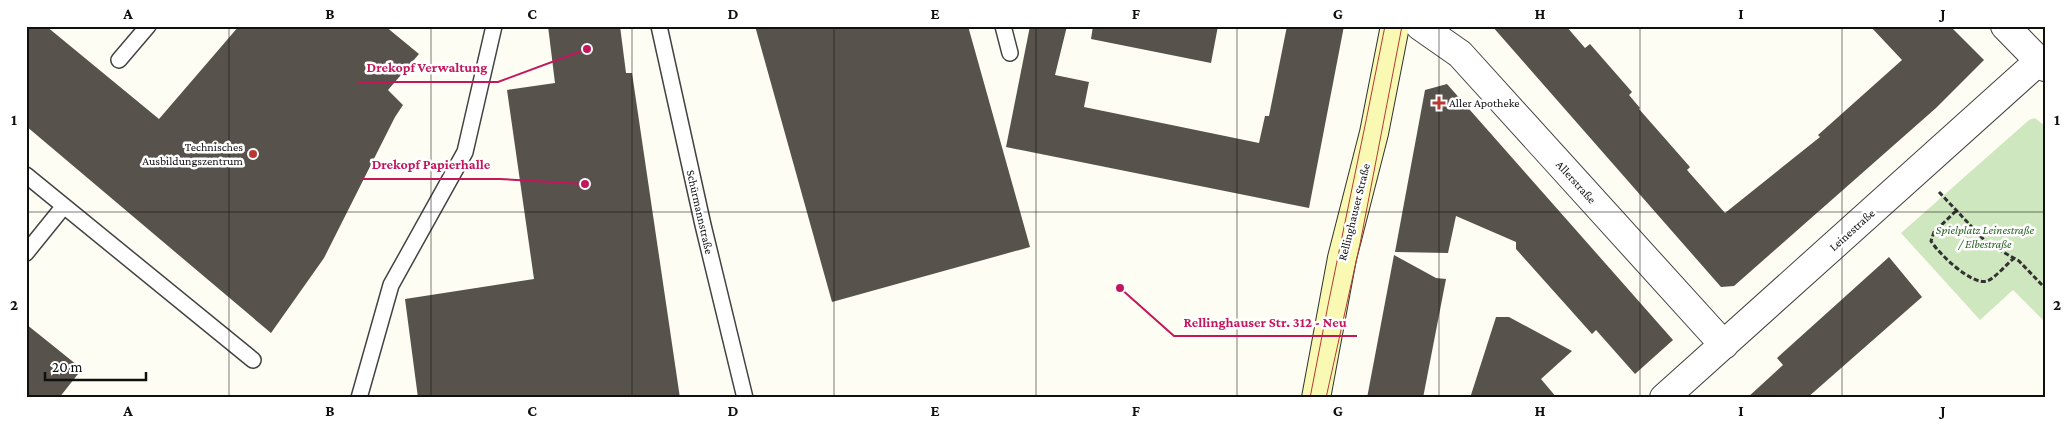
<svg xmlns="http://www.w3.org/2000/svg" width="2071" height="424" viewBox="0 0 2071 424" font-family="'Crimson Pro',serif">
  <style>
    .green { fill: #cfe7bf }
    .building { fill: #58524d }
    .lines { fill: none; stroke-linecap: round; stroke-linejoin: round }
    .service-casing { stroke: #434343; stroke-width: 18 }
    .minor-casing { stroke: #434343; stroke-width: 30 }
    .tertiary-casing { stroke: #434343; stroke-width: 30 }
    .secondary-casing { stroke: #323232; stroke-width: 30 }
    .path { stroke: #323232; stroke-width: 3; stroke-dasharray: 5 2.5; stroke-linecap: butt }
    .service { stroke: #fff; stroke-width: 15 }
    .minor { stroke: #fff; stroke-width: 28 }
    .tertiary { stroke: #fff; stroke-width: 28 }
    .secondary { stroke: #f9f9b4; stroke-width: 28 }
    .tram { stroke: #b63a32; stroke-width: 1 }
    .grid { fill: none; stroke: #101010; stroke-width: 1; stroke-opacity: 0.55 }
    .poi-dot { fill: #b63a32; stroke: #fff; stroke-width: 2 }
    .labels { text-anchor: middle; stroke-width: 5; stroke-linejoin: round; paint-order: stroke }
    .poi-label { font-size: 12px; fill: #101010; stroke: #fff; text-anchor: start }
    .street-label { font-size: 12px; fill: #101010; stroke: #fff }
    .park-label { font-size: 12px; font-style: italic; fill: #2a6324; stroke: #fff }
    .leader { fill: none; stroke: #c2185b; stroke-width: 2 }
    .callout-dot { fill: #c2185b; stroke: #fff; stroke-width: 2 }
    .callout-label { font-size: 14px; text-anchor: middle; font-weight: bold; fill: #c2185b; stroke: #fff; stroke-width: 5; stroke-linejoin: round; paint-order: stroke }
    .neatline { fill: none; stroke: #101010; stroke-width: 2 }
    .grid-label { font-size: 16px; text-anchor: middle; font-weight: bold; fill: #101010 }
  </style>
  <rect width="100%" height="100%" fill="#fefdf3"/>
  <!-- green -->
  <path class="green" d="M 2035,118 L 2045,126 L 2045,322 L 2013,290 L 1980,320 L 1901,233 L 2029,120 Z"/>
  <!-- building -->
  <path class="building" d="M 26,26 L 46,26 L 159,119 L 239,26 L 385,26 L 419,54 L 388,90 L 403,105 L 395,117 L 324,258 L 271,333 L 26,126 Z
    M 548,26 L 620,26 L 626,73 L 632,73 L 680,398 L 418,398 L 405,299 L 534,279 L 507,90 L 555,83 Z
    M 755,26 L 968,26 L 1030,247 L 832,302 Z
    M 1030,26 L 1067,26 L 1055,75 L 1089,82 L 1084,107 L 1259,143 L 1265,116 L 1269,116 L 1287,26 L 1344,26 L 1309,208 L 1006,147 Z
    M 1093,26 L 1218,26 L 1211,63 L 1091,39 Z
    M 1492,26 L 1566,26 L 1585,48 L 1590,44 L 1632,92 L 1629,95 L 1640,108 L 1639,109 L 1690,167 L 1687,170 L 1725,213 L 1820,137 L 1818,135 L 1902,60 L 1870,26 L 1950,26 L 1984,60 L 1936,108 L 1734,286 L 1721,287 Z
    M 1447,84 L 1673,340 L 1635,374 L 1596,330 L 1592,334 L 1516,249 L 1516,242 L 1456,216 L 1448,253 L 1395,252 L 1425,90 Z
    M 1394,255 L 1436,278 L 1446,279 L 1423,398 L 1367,398 Z
    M 1889,257 L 1922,297 L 1807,398 L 1747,398 L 1783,365 L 1777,358 Z
    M 1496,317 L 1509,317 L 1572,351 L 1541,379 L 1557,398 L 1470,398 Z
    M 26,324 L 82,369 L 59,398 L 26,398 Z"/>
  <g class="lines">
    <defs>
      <path id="service" d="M 659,26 L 703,225 L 745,398
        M 1003,26 L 1010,53
        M 119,60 L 148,26
        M 26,175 L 253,360
        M 26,253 L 64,206
        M 359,398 L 391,285 L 465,152 L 494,26"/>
      <path id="minor" d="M 1420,26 L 1460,54 L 1724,345
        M 1664,398 L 2039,61"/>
      <path id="tertiary" d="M 2005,26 L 2045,67"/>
      <path id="secondary" d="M 1316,398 L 1342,258 L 1374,133 L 1395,26"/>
    </defs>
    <!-- service casing -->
    <use href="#service" class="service-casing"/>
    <!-- minor casing -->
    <use href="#minor" class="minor-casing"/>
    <!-- tertiary casing -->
    <use href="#tertiary" class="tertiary-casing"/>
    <!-- secondary casing -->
    <use href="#secondary" class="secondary-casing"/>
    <!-- path -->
    <path class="path" d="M 1939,192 L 1987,243 L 2019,261 L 2045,288
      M 1956,211 L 1934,232 L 1931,241 C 1938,253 1972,286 1987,281 C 1994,279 2008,263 2014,258"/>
    <!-- service -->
    <use href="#service" class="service"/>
    <!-- minor -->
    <use href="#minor" class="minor"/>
    <!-- tertiary -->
    <use href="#tertiary" class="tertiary"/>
    <!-- secondary -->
    <use href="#secondary" class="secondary"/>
    <!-- tram -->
    <path class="tram" d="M 1310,398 C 1333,274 1361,150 1385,26
      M 1326,398 L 1360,244 L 1402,26"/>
  </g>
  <!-- grid -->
  <path class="grid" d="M 229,26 L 229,398M 431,26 L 431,398M 632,26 L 632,398M 834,26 L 834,398M 1036,26 L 1036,398M 1237,26 L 1237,398M 1439,26 L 1439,398M 1640,26 L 1640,398M 1842,26 L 1842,398M 26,212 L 2045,212"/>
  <!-- markers -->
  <g class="poi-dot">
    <path d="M1436.5 95.5h5v5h5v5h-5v5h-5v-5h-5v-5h5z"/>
    <circle cx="253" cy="154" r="5"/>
  </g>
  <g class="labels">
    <!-- poi labels -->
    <g class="poi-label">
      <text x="1449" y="107">Aller Apotheke</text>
      <text x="243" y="151" text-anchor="end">Technisches<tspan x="243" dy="14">Ausbildungszentrum</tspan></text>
    </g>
    <!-- street labels -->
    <g class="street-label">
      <text transform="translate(1576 182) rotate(48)" y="4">Allerstraße</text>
      <text transform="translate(700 212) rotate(77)" y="4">Schürmannstraße</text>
      <text transform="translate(1354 212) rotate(-76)" y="4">Rellinghauser Straße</text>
      <text transform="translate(1852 230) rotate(-42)" y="4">Leinestraße</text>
    </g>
    <!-- park labels -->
    <g class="park-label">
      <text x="1985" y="234">Spielplatz Leinestraße<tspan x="1985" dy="14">/ Elbestraße</tspan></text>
    </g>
  </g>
  <!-- callouts -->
  <path class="leader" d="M587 49L498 82H357M585 184L500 179H362M1120 288L1174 336H1357"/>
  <g class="callout-dot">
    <circle cx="587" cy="49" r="5"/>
    <circle cx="585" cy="184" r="5"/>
    <circle cx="1120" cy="288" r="5"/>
  </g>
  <g class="callout-label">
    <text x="427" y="72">Drekopf Verwaltung</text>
    <text x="431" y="169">Drekopf Papierhalle</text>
    <text x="1265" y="327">Rellinghauser Str. 312 - Neu</text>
  </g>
  <!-- border -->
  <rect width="2071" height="424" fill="none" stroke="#ffffff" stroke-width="55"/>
  <!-- scale -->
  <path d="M45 372v8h101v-8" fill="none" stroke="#101010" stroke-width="2.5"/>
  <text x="52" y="372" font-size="15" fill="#101010" stroke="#ffffff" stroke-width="4" paint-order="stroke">20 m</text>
  <rect x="28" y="28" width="2016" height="368" class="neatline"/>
  <g class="grid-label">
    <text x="128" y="19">A</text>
    <text x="330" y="19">B</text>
    <text x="532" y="19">C</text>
    <text x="733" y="19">D</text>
    <text x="935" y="19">E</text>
    <text x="1136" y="19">F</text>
    <text x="1338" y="19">G</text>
    <text x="1540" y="19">H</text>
    <text x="1741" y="19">I</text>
    <text x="1943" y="19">J</text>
    <text x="14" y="125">1</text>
    <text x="2057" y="125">1</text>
    <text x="14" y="310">2</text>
    <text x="2057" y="310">2</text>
    <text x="128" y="416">A</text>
    <text x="330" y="416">B</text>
    <text x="532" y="416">C</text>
    <text x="733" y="416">D</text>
    <text x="935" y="416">E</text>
    <text x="1136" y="416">F</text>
    <text x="1338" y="416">G</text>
    <text x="1540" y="416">H</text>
    <text x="1741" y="416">I</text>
    <text x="1943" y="416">J</text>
  </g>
</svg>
